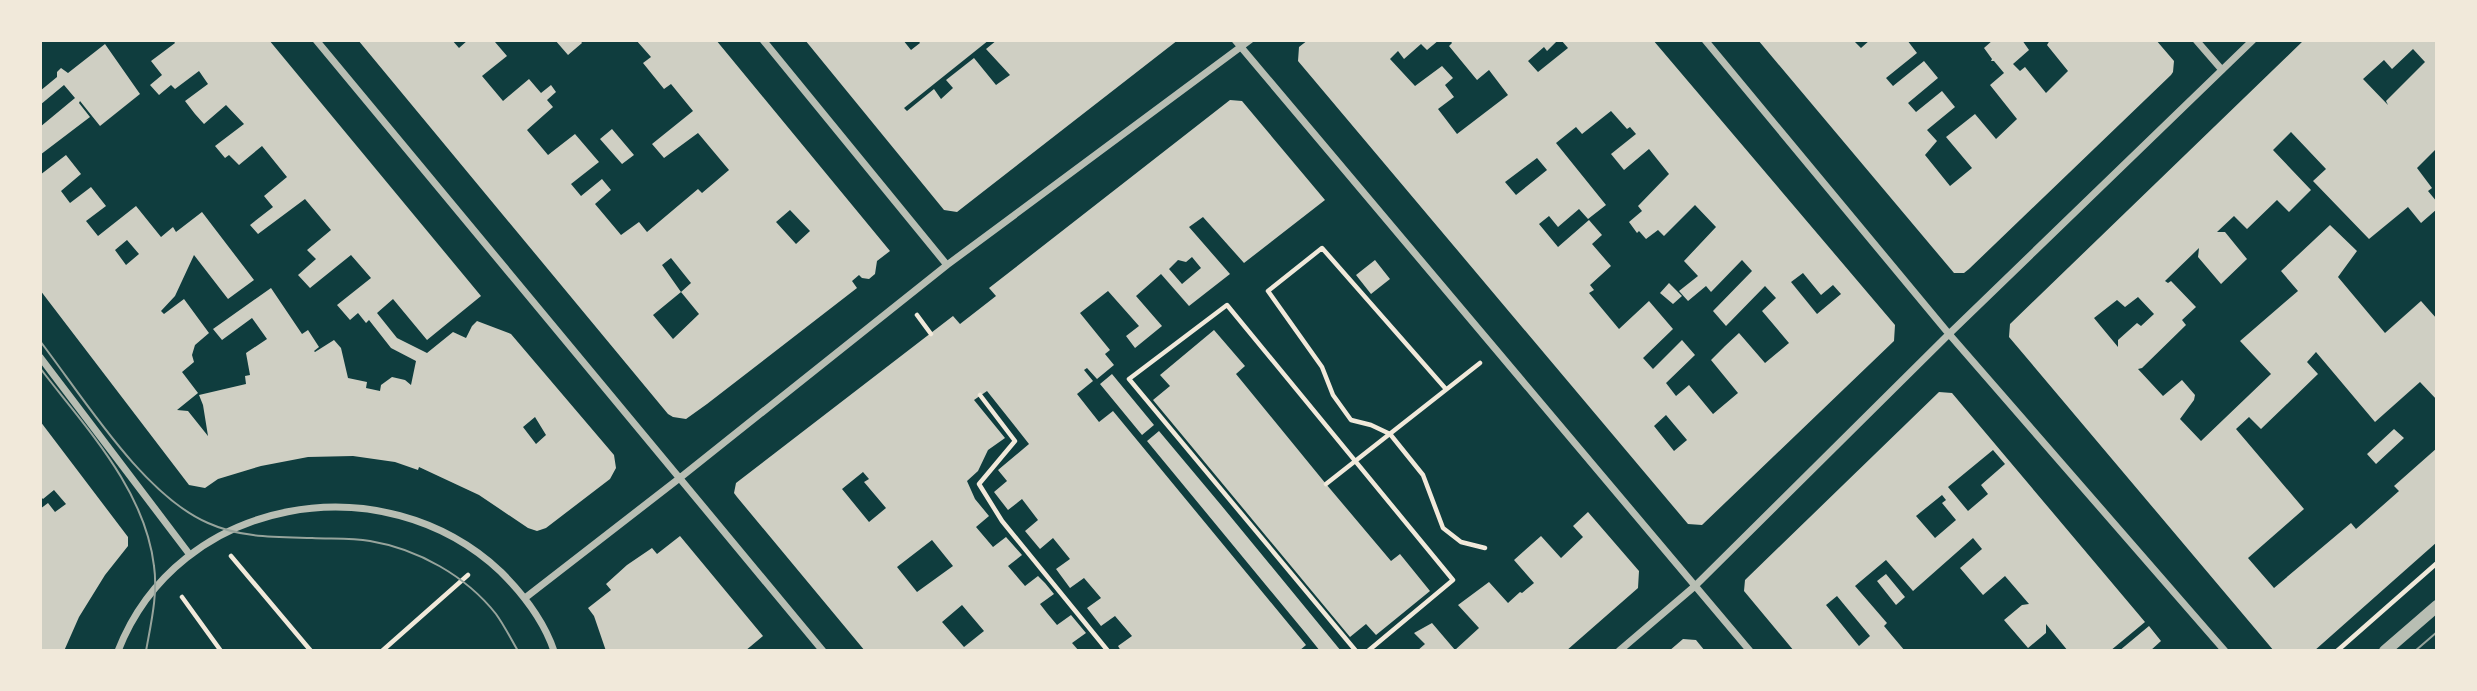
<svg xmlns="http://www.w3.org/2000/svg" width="2477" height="691" viewBox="0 0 2477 691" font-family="Poppins,sans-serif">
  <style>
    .building { fill: #cfcfc3; fill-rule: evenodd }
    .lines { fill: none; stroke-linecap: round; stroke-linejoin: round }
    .path { stroke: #f1e9da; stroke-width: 4.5 }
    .minor { stroke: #b8beb3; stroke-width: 7 }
    .tertiary { stroke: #b8beb3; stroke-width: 12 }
    .tram { stroke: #97a49c; stroke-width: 2 }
  </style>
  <rect width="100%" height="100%" fill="#0f3d3e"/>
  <!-- building -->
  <path class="building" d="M 173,40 L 269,40 L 481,296 L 427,340 L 393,299 L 377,313 L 397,338 L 427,353 L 453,332 L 466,338 L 472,326 L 477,321 L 511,334 L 614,455 L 616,468 L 610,479 L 546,528 L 537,531 L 528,528 L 479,495 L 419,467 L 418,470 L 395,462 L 353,456 L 308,457 L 261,466 L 218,479 L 205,488 L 189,485 L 40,290 L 40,175 L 66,155 L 81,174 L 61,191 L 70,203 L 91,187 L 106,206 L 86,221 L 98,236 L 136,206 L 161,237 L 173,227 L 176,232 L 202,212 L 254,280 L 228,299 L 194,255 L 175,296 L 161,311 L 164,314 L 184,299 L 209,333 L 195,345 L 192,355 L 194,362 L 182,372 L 198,393 L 177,410 L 188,411 L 208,436 L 203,405 L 199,395 L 246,384 L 245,376 L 250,375 L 246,353 L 267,339 L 252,318 L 222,340 L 213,329 L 271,288 L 302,334 L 308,330 L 319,347 L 314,351 L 315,352 L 334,340 L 341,348 L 348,378 L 367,382 L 366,388 L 380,391 L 381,385 L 392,377 L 405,380 L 411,385 L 416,361 L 391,348 L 369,320 L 366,323 L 358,313 L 350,320 L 337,305 L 371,278 L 351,255 L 310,288 L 298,275 L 316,259 L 307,250 L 331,230 L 305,199 L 258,234 L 250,225 L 273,207 L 264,196 L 287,177 L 262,146 L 239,165 L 229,155 L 225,158 L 215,146 L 244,124 L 226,105 L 204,124 L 195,114 L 185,101 L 208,84 L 199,71 L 175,89 L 171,85 L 159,95 L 150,85 L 162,75 L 151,61 L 175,43 ZM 127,240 L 139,254 L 126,265 L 115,250 ZM 535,417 L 546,435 L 536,444 L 523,427 Z
    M 358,40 L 452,40 L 459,48 L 468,40 L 495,42 L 507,56 L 482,76 L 503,101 L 529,79 L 541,93 L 551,85 L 556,92 L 547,100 L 553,107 L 527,130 L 548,155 L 575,134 L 599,162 L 571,184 L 581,196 L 602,179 L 611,190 L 595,204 L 621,235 L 639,222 L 647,232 L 698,189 L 702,193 L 729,170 L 698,133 L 664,158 L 652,144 L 693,111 L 671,84 L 664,89 L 643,63 L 651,57 L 636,40 L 716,40 L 890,251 L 877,261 L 875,274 L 869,279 L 862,278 L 859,275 L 852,281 L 857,288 L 707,404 L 686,419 L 673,417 L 668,414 ZM 790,210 L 810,231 L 796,244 L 776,222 ZM 671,258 L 691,283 L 681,292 L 699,314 L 673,339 L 653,315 L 681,292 L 662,265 Z
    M 555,40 L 580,40 L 582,43 L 568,55 Z
    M 805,40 L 903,40 L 911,50 L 920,43 L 918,40 L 989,40 L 904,108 L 907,111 L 934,89 L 941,99 L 953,88 L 946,80 L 974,58 L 996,85 L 1010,75 L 986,49 L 997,40 L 1178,40 L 957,212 L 944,210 Z
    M 1308,40 L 1439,40 L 1427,50 L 1421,44 L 1404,59 L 1398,51 L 1390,59 L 1415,86 L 1442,66 L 1453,78 L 1445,85 L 1454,97 L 1438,109 L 1457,134 L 1508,95 L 1489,70 L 1477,80 L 1449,46 L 1452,43 L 1450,40 L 1558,40 L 1547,51 L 1544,47 L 1528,61 L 1538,72 L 1568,48 L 1561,40 L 1653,40 L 1895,325 L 1894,341 L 1702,525 L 1688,524 L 1298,61 L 1299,47 ZM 1611,111 L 1627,129 L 1630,127 L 1636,134 L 1611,154 L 1624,170 L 1649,149 L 1669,174 L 1638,206 L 1642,211 L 1629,222 L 1637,233 L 1639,231 L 1646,239 L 1658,230 L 1664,236 L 1695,205 L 1716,227 L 1684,261 L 1698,276 L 1679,291 L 1688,301 L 1706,286 L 1711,292 L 1742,260 L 1752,271 L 1713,311 L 1726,326 L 1765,286 L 1776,298 L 1762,311 L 1789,343 L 1765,363 L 1739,333 L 1725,346 L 1711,360 L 1738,393 L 1713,414 L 1689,385 L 1676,396 L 1666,383 L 1695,355 L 1682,340 L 1653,369 L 1643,358 L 1673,329 L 1649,301 L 1619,329 L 1589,293 L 1594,290 L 1590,285 L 1611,266 L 1592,244 L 1602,235 L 1589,220 L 1558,247 L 1539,224 L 1549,216 L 1558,227 L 1579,209 L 1588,219 L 1606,205 L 1556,143 L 1576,127 L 1582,134 ZM 1537,158 L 1547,170 L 1516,195 L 1505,182 ZM 1803,273 L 1821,295 L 1833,285 L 1841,294 L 1817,314 L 1791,282 ZM 1666,415 L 1687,440 L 1674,451 L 1654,426 Z
    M 1758,40 L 1851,40 L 1854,41 L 1861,48 L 1870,40 L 1907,40 L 1917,53 L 1886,78 L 1893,86 L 1924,61 L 1938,78 L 1908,103 L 1916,112 L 1942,91 L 1955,107 L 1927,130 L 1937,141 L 1925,155 L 1950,186 L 1972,168 L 1946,137 L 1975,114 L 1996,139 L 2017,119 L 1990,85 L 2004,73 L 1994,61 L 1991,61 L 1992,59 L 1984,48 L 1993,40 L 2022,40 L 2029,50 L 2013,64 L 2020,71 L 2025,67 L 2046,93 L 2068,71 L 2047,45 L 2050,40 L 2156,40 L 2174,61 L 2173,72 L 2171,75 L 1969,269 L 1964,273 L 1954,273 Z
    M 2304,40 L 2437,40 L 2437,148 L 2417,168 L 2432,188 L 2428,191 L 2437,202 L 2437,209 L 2421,223 L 2408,207 L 2369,239 L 2313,181 L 2326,169 L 2291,132 L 2273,150 L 2311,190 L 2289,212 L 2277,200 L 2247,229 L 2234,216 L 2217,232 L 2225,232 L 2247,259 L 2221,284 L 2198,257 L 2199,248 L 2165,281 L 2168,283 L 2171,281 L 2196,307 L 2182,320 L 2186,325 L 2142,368 L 2138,369 L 2163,396 L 2182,380 L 2195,395 L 2194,400 L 2180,419 L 2201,441 L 2271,374 L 2240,341 L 2298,291 L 2281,271 L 2330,225 L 2357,251 L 2338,277 L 2385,333 L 2421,301 L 2437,319 L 2437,400 L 2420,382 L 2375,422 L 2316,352 L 2307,362 L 2318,374 L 2261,429 L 2249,417 L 2236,429 L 2304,509 L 2248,558 L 2274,588 L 2351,523 L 2356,529 L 2399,491 L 2394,486 L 2437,448 L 2437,542 L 2314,651 L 2274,651 L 2009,337 L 2010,324 ZM 2413,49 L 2425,62 L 2386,101 L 2388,105 L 2363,79 L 2384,60 L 2392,69 ZM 2138,297 L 2154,314 L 2141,326 L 2137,323 L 2118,340 L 2118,347 L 2094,318 L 2117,300 L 2125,307 Z
    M 105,44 L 140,94 L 100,126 L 80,101 L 79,103 L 90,117 L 40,155 L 40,127 L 75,98 L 64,85 L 40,105 L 40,91 L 57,77 L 57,72 L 61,68 L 68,73 Z
    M 1230,100 L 1242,101 L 1325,200 L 1244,263 L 1203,217 L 1189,227 L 1230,274 L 1189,306 L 1161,274 L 1136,296 L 1162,326 L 1135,348 L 1126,336 L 1139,326 L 1108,291 L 1080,313 L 1110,350 L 1105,354 L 1114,365 L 1097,379 L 1087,368 L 1084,370 L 1093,381 L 1077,394 L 1099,422 L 1113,411 L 1306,645 L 1299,651 L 1121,651 L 1118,646 L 1132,636 L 1115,616 L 1101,626 L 1087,608 L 1101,598 L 1084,578 L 1070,588 L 1056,569 L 1070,559 L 1053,538 L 1040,549 L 1025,531 L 1038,520 L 1022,499 L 1008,510 L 994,492 L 1007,481 L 998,470 L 1029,444 L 987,391 L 974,400 L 1005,438 L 988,450 L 978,471 L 967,481 L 975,499 L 989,516 L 976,527 L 993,547 L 1006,537 L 1022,555 L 1008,566 L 1025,586 L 1038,576 L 1045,583 L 1054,594 L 1040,604 L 1047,613 L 1057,625 L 1071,615 L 1086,633 L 1072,643 L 1079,651 L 1025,651 L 1023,649 L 1021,651 L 865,651 L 737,497 L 734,493 L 736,483 L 953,316 L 960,324 L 996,296 L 989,288 ZM 1192,257 L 1201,268 L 1182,284 L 1169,269 L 1178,260 L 1186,262 ZM 863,472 L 869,479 L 864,482 L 886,508 L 869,522 L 842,489 ZM 932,540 L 953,566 L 917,592 L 897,567 ZM 962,605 L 984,631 L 964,647 L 942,622 Z
    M 612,129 L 634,155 L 622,164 L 600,139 Z
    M 1375,260 L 1390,279 L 1371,294 L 1356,275 Z
    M 1669,283 L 1682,296 L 1673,304 L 1660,293 Z
    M 1214,330 L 1245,366 L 1236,374 L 1326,484 L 1391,561 L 1400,554 L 1430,591 L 1376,635 L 1366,624 L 1350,637 L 1153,400 L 1170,386 L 1160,375 Z
    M 1112,374 L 1154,425 L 1142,435 L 1100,384 Z
    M 1939,392 L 1952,393 L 2145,622 L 2110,651 L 2068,651 L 2046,624 L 2046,633 L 2028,648 L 2004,620 L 2022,605 L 2029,604 L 2005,576 L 1983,595 L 1960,568 L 1982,549 L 1973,538 L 1913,591 L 1886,560 L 1855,586 L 1887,623 L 1884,626 L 1905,651 L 1794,651 L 1744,591 L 1745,580 ZM 1993,450 L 2005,464 L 1981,485 L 1988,494 L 1968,511 L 1948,487 ZM 1942,495 L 1946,500 L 1942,503 L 1956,520 L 1935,538 L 1916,516 ZM 1837,596 L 1870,636 L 1859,646 L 1826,605 Z
    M 40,421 L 128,537 L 128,546 L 105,575 L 79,617 L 64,651 L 40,651 L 40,509 L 48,503 L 55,512 L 66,504 L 54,490 L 43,499 L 40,496 Z
    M 2394,429 L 2404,438 L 2376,464 L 2367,454 Z
    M 1159,431 L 1221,505 L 1341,651 L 1320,651 L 1308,636 L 1147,441 Z
    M 1588,512 L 1639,571 L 1638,588 L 1566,651 L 1417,651 L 1425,644 L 1414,633 L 1432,623 L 1455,650 L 1479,628 L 1458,605 L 1489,582 L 1508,603 L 1520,592 L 1522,593 L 1534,583 L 1514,560 L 1541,536 L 1561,558 L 1583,537 L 1573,526 Z
    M 680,536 L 763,636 L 745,651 L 606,651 L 594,616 L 588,608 L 611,590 L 606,584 L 627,565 L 652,548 L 657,554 Z
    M 1886,574 L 1905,597 L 1896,605 L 1877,581 Z
    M 2149,626 L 2161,641 L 2150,651 L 2119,651 Z
    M 1683,639 L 1696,640 L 1705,651 L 1669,651 Z"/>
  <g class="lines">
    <!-- path -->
    <path class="path" d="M 917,315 L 931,334
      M 1445,388 L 1322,248 L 1268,291 L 1322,367 L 1333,395 L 1351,420 L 1371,425 L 1390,434 L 1423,475 L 1443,528 L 1461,542 L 1485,548
      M 980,395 L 1015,441 L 979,484 L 1002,521 L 1108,651
      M 1326,484 L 1480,363
      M 231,556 L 311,651
      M 182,597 L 221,651
      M 382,651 L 468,575
      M 1356,651 L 1129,379 L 1227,305 L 1453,580 L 1368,651
      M 2337,651 L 2437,563"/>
    <!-- minor -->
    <path class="minor" d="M 316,40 L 823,651
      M 763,40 L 947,265
      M 1235,40 L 1750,651
      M 1705,40 L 1949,334 L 2225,651
      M 2196,40 L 2222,70
      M 40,357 L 190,555
      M 525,598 L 681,477 L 947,265 L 1250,40
      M 118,651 C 178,496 383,461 501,572 C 523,594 544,621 554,651
      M 1619,651 L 1695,586 L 1949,334 L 2253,40"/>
    <!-- tertiary -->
    <path class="tertiary" d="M 2385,651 L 2437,606"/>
    <!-- tram -->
    <path class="tram" d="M 40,341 C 83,397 143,495 208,523 C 241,538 276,537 312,538 C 331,539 351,538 370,541 C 418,549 466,576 496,614 C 504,625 511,639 518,651
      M 40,368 C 85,427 145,489 154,566 C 158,594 151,623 146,651
      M 2415,651 L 2437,632"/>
  </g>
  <!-- border -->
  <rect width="2477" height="691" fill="none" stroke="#f1e9da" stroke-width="84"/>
</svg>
